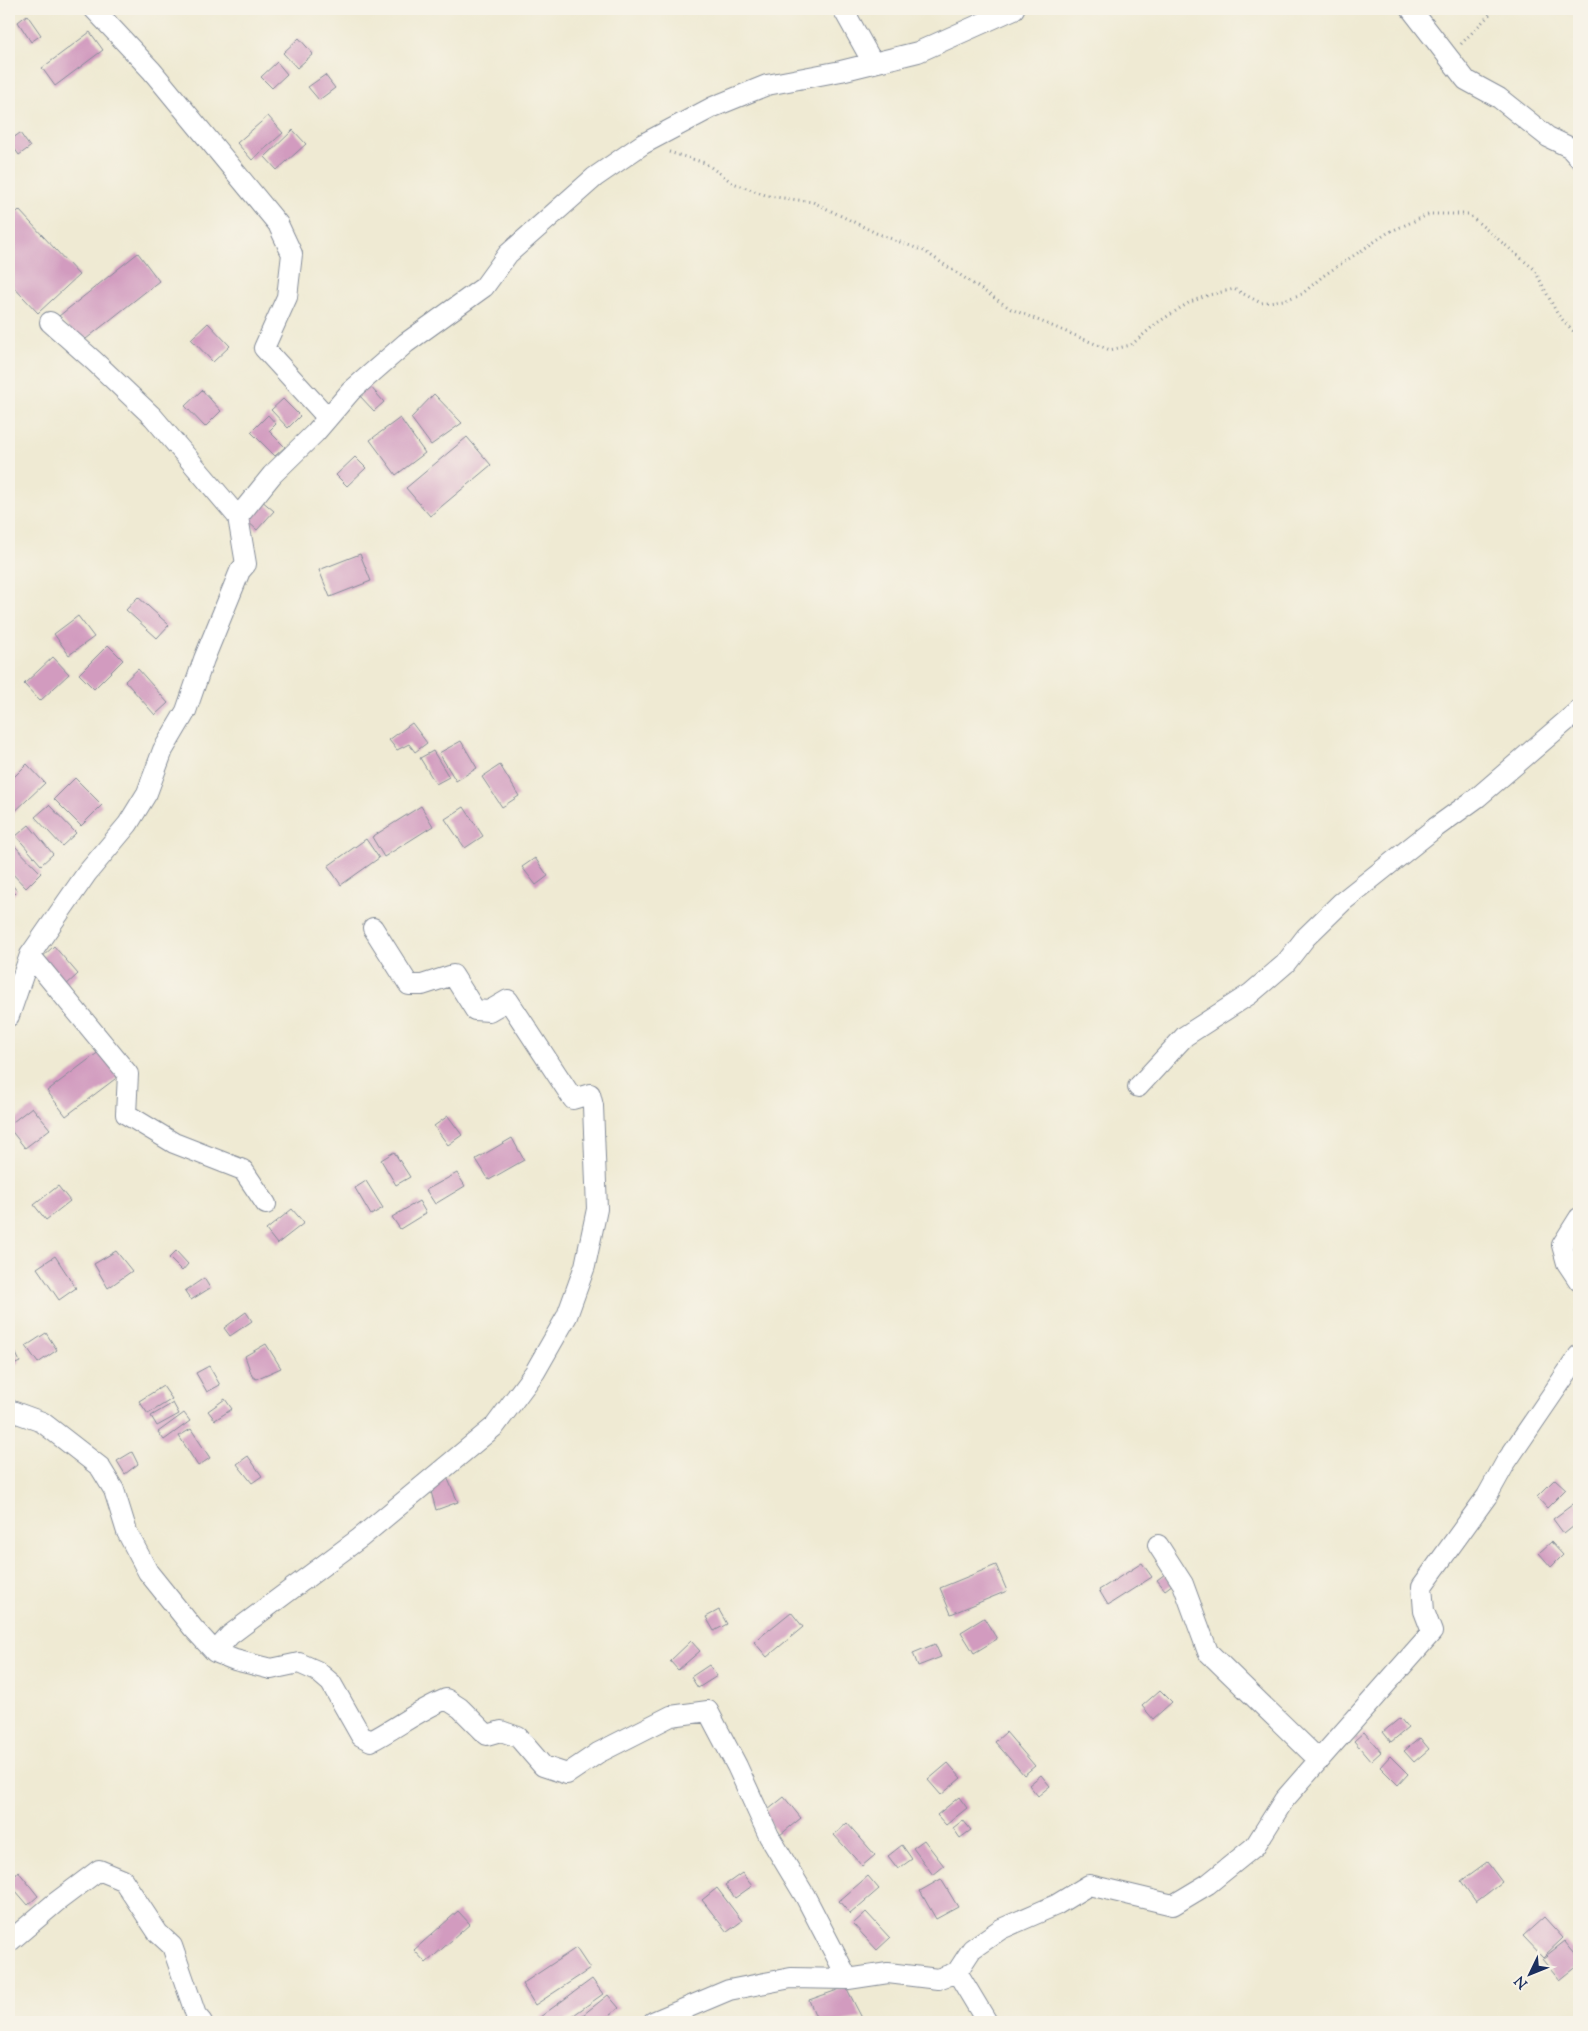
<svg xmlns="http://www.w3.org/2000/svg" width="1588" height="2031" viewBox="0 0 1588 2031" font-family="'Sorts Mill Goudy',serif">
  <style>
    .building { fill: #d29bbf }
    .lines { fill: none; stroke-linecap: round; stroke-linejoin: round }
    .minor-casing { stroke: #858c98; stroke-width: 22 }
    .path { stroke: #858c98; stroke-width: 3; stroke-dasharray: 1 4; stroke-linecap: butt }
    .minor { stroke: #fff; stroke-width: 20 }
  </style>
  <rect width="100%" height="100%" fill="#f7f3e8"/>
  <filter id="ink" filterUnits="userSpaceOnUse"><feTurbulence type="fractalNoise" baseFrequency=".02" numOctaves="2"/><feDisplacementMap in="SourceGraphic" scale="10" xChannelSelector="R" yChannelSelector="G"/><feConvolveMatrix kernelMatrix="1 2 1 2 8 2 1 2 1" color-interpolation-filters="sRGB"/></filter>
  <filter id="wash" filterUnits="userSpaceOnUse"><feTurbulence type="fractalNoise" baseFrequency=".0096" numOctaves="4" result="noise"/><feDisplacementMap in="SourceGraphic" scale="20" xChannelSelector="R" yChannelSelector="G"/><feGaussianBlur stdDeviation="1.12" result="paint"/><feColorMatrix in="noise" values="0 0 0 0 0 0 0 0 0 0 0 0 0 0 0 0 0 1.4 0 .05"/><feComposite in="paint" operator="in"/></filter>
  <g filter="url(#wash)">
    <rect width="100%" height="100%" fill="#efead3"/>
    <g id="blocks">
      <!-- building -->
      <path class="building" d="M 27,15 L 41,35 L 31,42 L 18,22 Z
        M 90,32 L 103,50 L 55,86 L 42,68 Z
        M 299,38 L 313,54 L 297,68 L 283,53 Z
        M 277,62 L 287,74 L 272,88 L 261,77 Z
        M 325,75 L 335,88 L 319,100 L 308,87 Z
        M 268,116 L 283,133 L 252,160 L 237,143 Z
        M 293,130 L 306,144 L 277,170 L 265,157 Z
        M 20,133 L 30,147 L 19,155 L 9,141 Z
        M 19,210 L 79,275 L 38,313 L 9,282 L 9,219 Z
        M 138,253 L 159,281 L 81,343 L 59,316 Z
        M 208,323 L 230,346 L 213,362 L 191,339 Z
        M 369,385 L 384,402 L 374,411 L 359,395 Z
        M 202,390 L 221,411 L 205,427 L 185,406 Z
        M 434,394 L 462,423 L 431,445 L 411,418 Z
        M 283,399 L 300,416 L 288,428 L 271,410 Z
        M 268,415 L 276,424 L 269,431 L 285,447 L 275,456 L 251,432 Z
        M 400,418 L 425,453 L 396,475 L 370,440 Z
        M 467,437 L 491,465 L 430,516 L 406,488 Z
        M 355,457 L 366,468 L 347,486 L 336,475 Z
        M 261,500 L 274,511 L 257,530 L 245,519 Z
        M 360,554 L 371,581 L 330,597 L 319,570 Z
        M 138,597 L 169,625 L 157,638 L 126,610 Z
        M 78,616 L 94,637 L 69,655 L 54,634 Z
        M 108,645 L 123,660 L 94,689 L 79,674 Z
        M 53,657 L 69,674 L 40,701 L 24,684 Z
        M 138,669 L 168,703 L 155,715 L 125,681 Z
        M 412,723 L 427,743 L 415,752 L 409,744 L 397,750 L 389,740 Z
        M 461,741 L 477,768 L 456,781 L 439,753 Z
        M 433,751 L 449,777 L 436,784 L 420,758 Z
        M 27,764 L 45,783 L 9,817 L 9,782 Z
        M 500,765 L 519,796 L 502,807 L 482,777 Z
        M 75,778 L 102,805 L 81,826 L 54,799 Z
        M 49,805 L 76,833 L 62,846 L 35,817 Z
        M 421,806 L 433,826 L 384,857 L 372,837 Z
        M 464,807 L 483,836 L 465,848 L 445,819 Z
        M 29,825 L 53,854 L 41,865 L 16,836 Z
        M 366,839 L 379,858 L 341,885 L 328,866 Z
        M 9,840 L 41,873 L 26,888 L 9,870 Z
        M 535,858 L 548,876 L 536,885 L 522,867 Z
        M 9,881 L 17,891 L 9,899 Z
        M 54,946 L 78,974 L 64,987 L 40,959 Z
        M 100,1051 L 119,1076 L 66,1116 L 47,1091 Z
        M 32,1107 L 50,1129 L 25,1148 L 9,1128 L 9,1125 Z
        M 448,1116 L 462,1135 L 448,1145 L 434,1126 Z
        M 512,1138 L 524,1160 L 489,1180 L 476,1159 Z
        M 394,1152 L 410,1177 L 396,1185 L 381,1160 Z
        M 457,1173 L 465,1186 L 435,1204 L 426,1190 Z
        M 366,1181 L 383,1208 L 371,1215 L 355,1188 Z
        M 58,1186 L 70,1201 L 46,1220 L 34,1205 Z
        M 419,1201 L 426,1213 L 400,1229 L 392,1217 Z
        M 292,1209 L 304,1223 L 277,1244 L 266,1230 Z
        M 116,1251 L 132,1271 L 108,1288 L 94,1264 Z
        M 176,1251 L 188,1264 L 182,1271 L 169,1258 Z
        M 55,1256 L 76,1288 L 59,1300 L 37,1268 Z
        M 204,1278 L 210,1288 L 191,1300 L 185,1291 Z
        M 246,1312 L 252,1321 L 230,1336 L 224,1328 Z
        M 46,1333 L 57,1350 L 38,1363 L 26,1346 Z
        M 266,1344 L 281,1368 L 256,1379 L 252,1376 L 245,1356 Z
        M 12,1345 L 20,1362 L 9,1367 L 9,1347 Z
        M 209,1366 L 220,1385 L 207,1392 L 196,1373 Z
        M 163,1386 L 172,1399 L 148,1414 L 139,1401 Z
        M 225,1399 L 232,1409 L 215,1420 L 208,1411 Z
        M 173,1403 L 179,1414 L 157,1426 L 151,1416 Z
        M 184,1413 L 190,1421 L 164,1440 L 158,1432 Z
        M 191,1429 L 210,1458 L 198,1466 L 179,1436 Z
        M 132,1452 L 138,1464 L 125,1474 L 117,1461 Z
        M 248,1456 L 262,1476 L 252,1483 L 237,1464 Z
        M 447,1477 L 458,1502 L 436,1510 L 429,1484 Z
        M 1555,1479 L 1566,1489 L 1547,1508 L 1537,1497 Z
        M 1576,1502 L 1579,1506 L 1579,1522 L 1564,1534 L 1553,1519 Z
        M 1551,1542 L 1563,1555 L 1551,1567 L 1539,1553 Z
        M 1142,1563 L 1152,1577 L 1108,1605 L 1099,1590 Z
        M 996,1565 L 1007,1591 L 951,1614 L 940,1588 Z
        M 1165,1574 L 1173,1584 L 1165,1590 L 1157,1580 Z
        M 719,1610 L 727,1624 L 714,1631 L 706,1617 Z
        M 791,1612 L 803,1627 L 767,1657 L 754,1642 Z
        M 984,1618 L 997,1639 L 974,1653 L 961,1632 Z
        M 691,1641 L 700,1651 L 678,1670 L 670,1661 Z
        M 935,1644 L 941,1657 L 918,1666 L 913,1653 Z
        M 709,1665 L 717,1676 L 698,1688 L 691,1677 Z
        M 1160,1690 L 1172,1702 L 1153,1719 L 1142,1706 Z
        M 1400,1718 L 1408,1728 L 1391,1742 L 1383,1732 Z
        M 1006,1732 L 1035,1766 L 1024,1775 L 995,1742 Z
        M 1364,1732 L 1381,1752 L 1371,1761 L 1354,1741 Z
        M 1420,1738 L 1429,1749 L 1414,1762 L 1404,1751 Z
        M 1390,1756 L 1408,1774 L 1398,1785 L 1380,1767 Z
        M 948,1763 L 961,1778 L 941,1795 L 928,1780 Z
        M 1041,1775 L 1050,1786 L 1038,1796 L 1029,1785 Z
        M 784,1797 L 801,1818 L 780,1835 L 763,1814 Z
        M 959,1797 L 967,1808 L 946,1825 L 937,1815 Z
        M 963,1820 L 971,1830 L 960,1838 L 953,1828 Z
        M 847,1823 L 875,1855 L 862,1866 L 834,1835 Z
        M 924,1840 L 944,1866 L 933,1875 L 913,1848 Z
        M 902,1845 L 912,1859 L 898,1869 L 888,1856 Z
        M 1487,1862 L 1502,1882 L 1476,1902 L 1461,1881 Z
        M 18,1871 L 38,1896 L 28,1905 L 9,1883 Z
        M 742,1873 L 752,1886 L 735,1898 L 725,1885 Z
        M 868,1876 L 879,1889 L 850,1914 L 839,1901 Z
        M 941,1879 L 958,1907 L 936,1919 L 920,1891 Z
        M 717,1888 L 742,1921 L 727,1932 L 702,1900 Z
        M 458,1911 L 470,1924 L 426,1963 L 414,1950 Z
        M 866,1912 L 890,1938 L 877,1950 L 853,1924 Z
        M 1544,1917 L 1563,1938 L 1543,1957 L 1523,1936 Z
        M 1565,1941 L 1579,1958 L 1579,1964 L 1559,1980 L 1542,1959 Z
        M 576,1948 L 590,1969 L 535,2005 L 522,1984 Z
        M 592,1979 L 603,1994 L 564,2022 L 543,2022 L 540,2017 Z
        M 846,1987 L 862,2018 L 837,2022 L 818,2022 L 809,2000 Z
        M 608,1995 L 619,2008 L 601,2022 L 574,2022 Z"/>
    </g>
  </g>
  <g filter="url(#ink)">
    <use href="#blocks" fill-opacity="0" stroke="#858c98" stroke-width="1"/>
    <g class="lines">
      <defs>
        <path id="minor" d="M 94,9 L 152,71 L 278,224 L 292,254 L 287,297 L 264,348 L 328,418
          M 843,9 L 873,63
          M 1411,9 L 1466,80 L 1499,98 L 1548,137 L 1569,147 L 1579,158
          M 50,322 L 94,361 L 153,417 L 238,517
          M 30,955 L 128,1074 L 126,1114 L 174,1143 L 243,1170 L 266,1204
          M 9,1016 L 30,955 L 87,873 L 128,824 L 147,793 L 163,750 L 186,711 L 204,659 L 240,571 L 246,564 L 238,517 L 272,475 L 315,433 L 351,391 L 406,343 L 484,287 L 508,254 L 595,177 L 643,144 L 713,107 L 767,85 L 841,71 L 918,52 L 1014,9
          M 1138,1087 L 1185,1036 L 1250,994 L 1285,964 L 1306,937 L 1342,902 L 1435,828 L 1478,797 L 1579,710
          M 1579,1218 L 1562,1245 L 1567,1263 L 1579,1281
          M 9,1410 L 42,1422 L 100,1467 L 114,1490 L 127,1532 L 148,1572 L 193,1628 L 215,1652 L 235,1660 L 271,1669 L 299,1663 L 317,1671 L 331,1683 L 361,1736 L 371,1741 C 396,1728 419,1710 446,1699 L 460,1708 L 487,1735 L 501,1731 L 518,1737 L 543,1766 L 567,1774 L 598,1753 L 671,1716 L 708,1711 L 737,1766 L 769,1836 L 805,1896 L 848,1979 L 791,1978 L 729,1990 L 653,2022
          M 215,1652 L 230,1635 L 360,1538 L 495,1426 L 535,1372 L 567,1316 L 585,1266 L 597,1209 L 593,1106 L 590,1094 L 573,1099 L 508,1000 L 489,1011 L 475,1010 L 453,975 L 422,985 L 409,985 L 373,928
          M 1319,1760 L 1432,1632 L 1424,1611 L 1422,1586 L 1487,1496 L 1506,1462 L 1579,1355
          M 9,1942 L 55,1903 L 99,1870 L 123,1880 L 158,1933 L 172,1946 L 196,2015 L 202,2022
          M 848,1979 L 888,1973 L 938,1979 L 957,1972
          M 987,2022 L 957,1972 L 972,1949 L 1001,1929 L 1056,1905 L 1089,1885 L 1173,1905 L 1208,1884 L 1255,1846 L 1284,1800 L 1319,1760 L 1208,1652 L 1183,1584 L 1158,1545"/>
      </defs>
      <!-- minor casing -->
      <use href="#minor" class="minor-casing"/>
      <!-- path -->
      <path class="path" d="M 1461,44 L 1495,9
        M 669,152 L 705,163 L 733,183 L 768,196 L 813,202 L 876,233 L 924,251 L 1011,309 L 1110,350 L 1131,345 L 1157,323 L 1190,302 L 1209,295 L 1234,289 L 1261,303 L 1284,300 L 1302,294 L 1323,276 L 1389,232 L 1430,214 L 1468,214 L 1534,269 L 1558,315 L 1579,337"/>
      <!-- minor -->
      <use href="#minor" class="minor"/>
    </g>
  </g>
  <!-- margin -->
  <rect width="1588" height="2031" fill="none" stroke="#f7f3e8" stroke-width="30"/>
  <!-- north arrow -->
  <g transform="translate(1530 1974) rotate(227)" stroke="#f7f3e8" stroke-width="4" paint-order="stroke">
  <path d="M0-4L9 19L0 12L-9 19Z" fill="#1b2f5e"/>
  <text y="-8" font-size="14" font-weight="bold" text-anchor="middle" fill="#1b2f5e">N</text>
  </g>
</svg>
